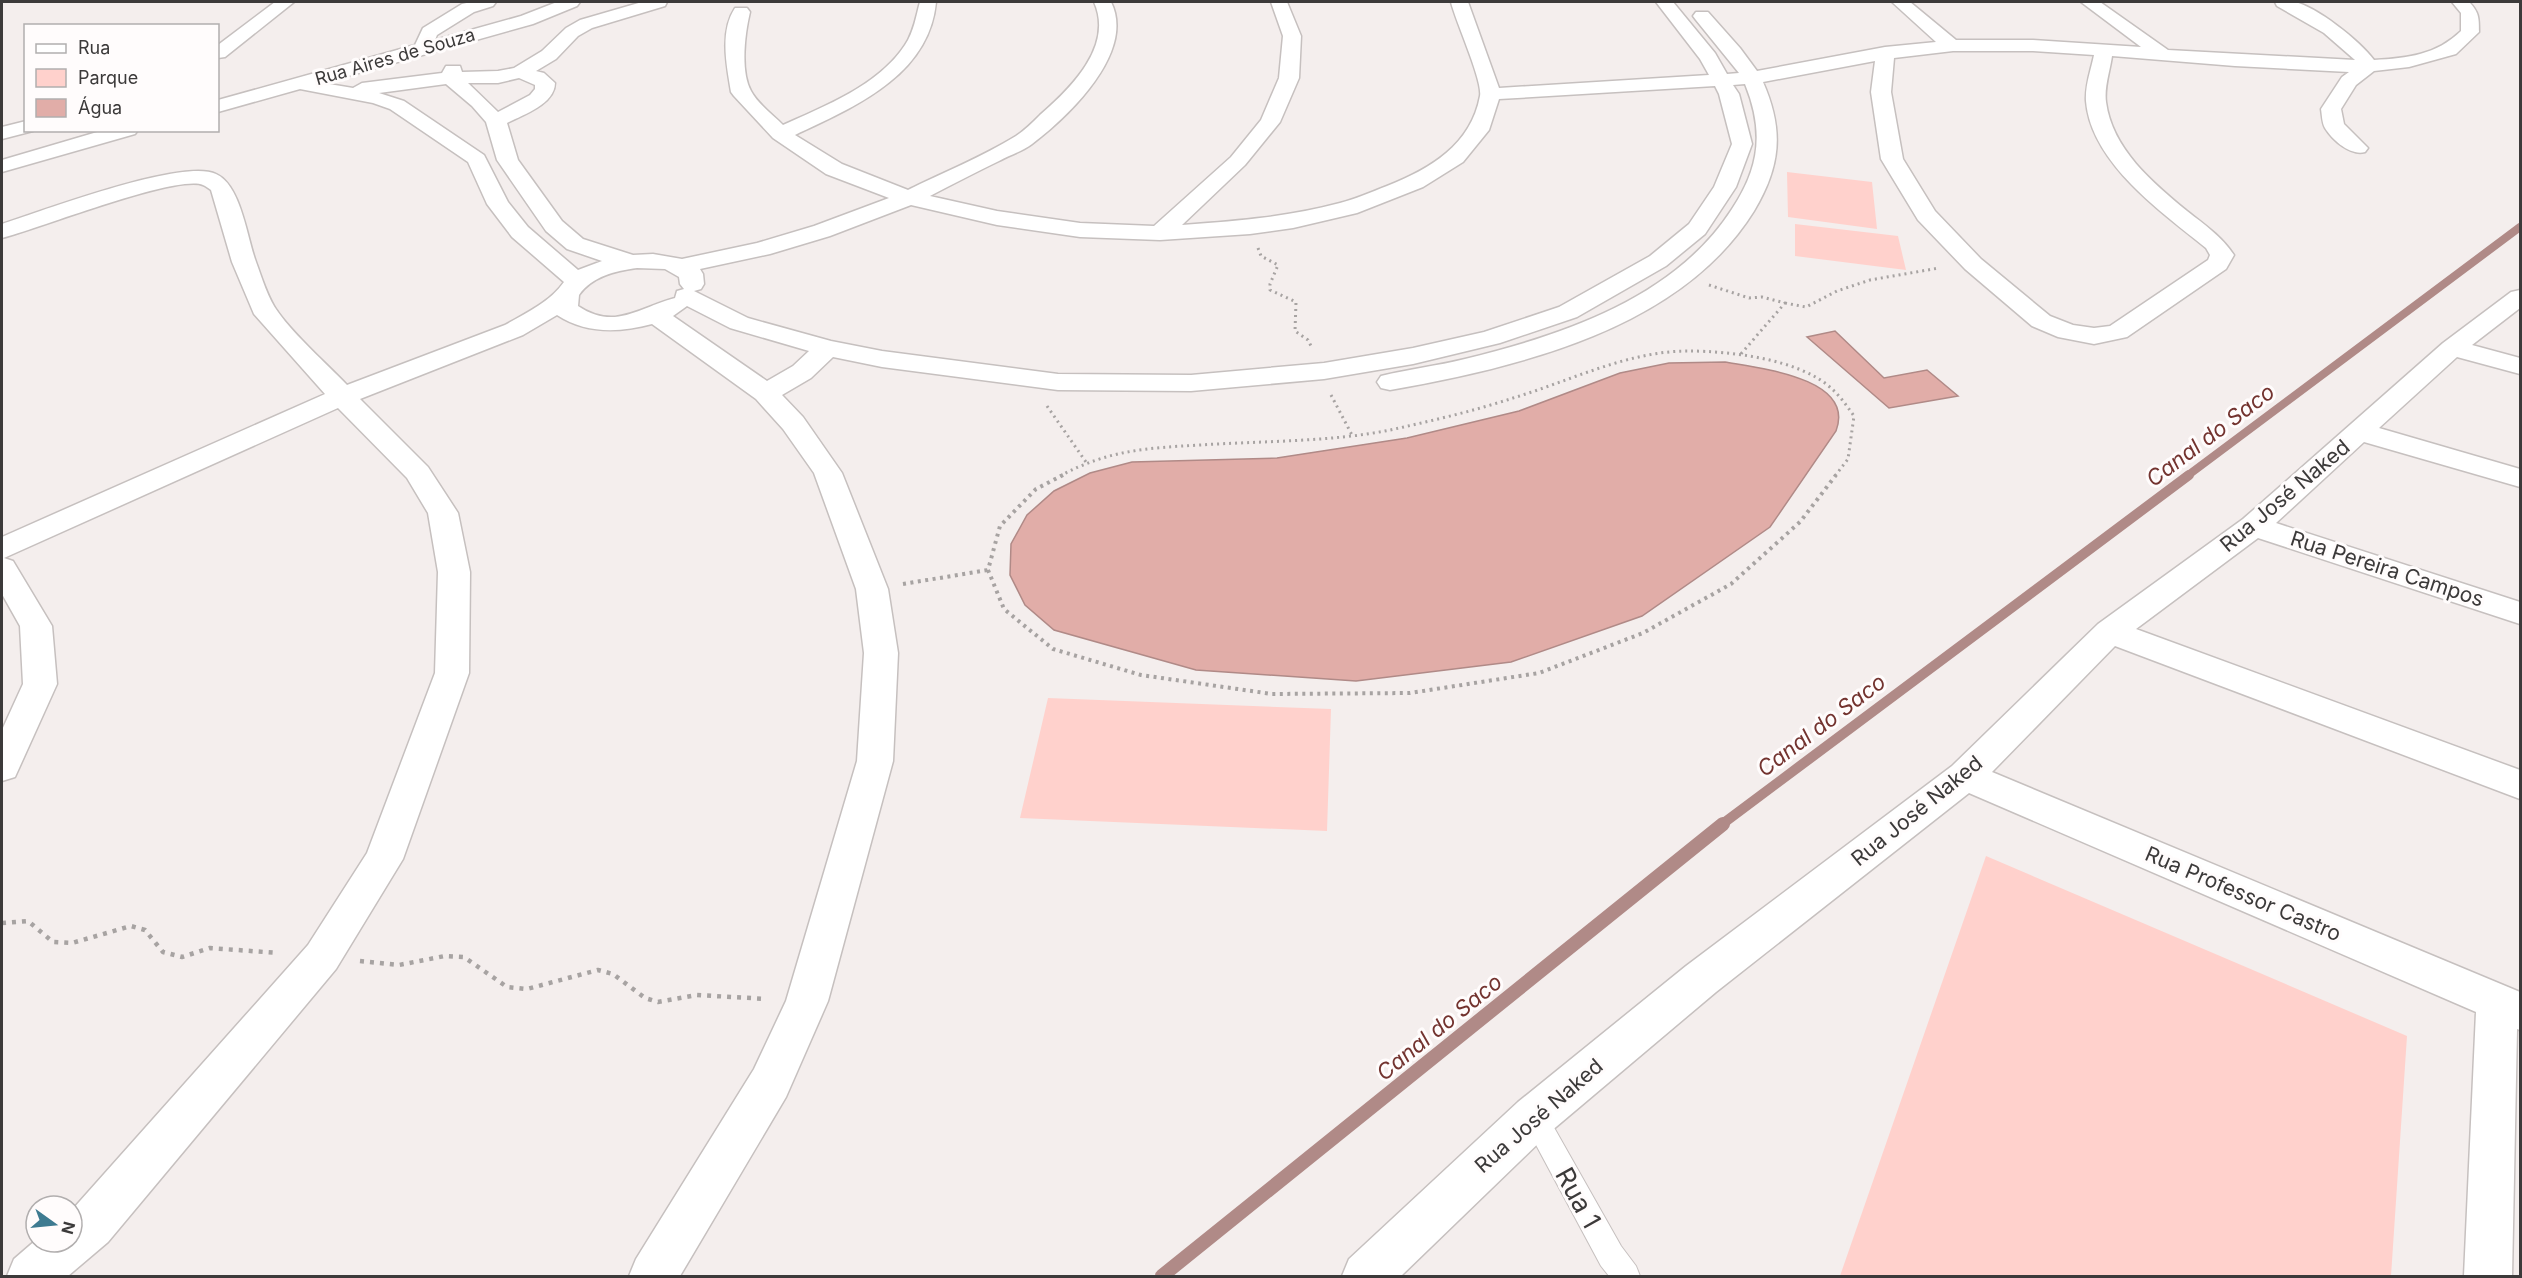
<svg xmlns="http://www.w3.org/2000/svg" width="2522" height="1278" viewBox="0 0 2522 1278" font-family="Inter,sans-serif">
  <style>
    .green { fill: #ffd1cc }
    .water { fill: #e1ada8; stroke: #b08a87; stroke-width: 1.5 }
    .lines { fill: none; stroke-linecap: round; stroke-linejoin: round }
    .stream-far2 { stroke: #b08a87; stroke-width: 8 }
    .stream-far1 { stroke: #b08a87; stroke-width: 10 }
    .stream { stroke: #b08a87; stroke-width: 14 }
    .lane-casing { stroke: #c6c0bf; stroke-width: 2 }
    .street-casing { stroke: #c6c0bf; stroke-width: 3 }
    .path-far2 { stroke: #a7a3a2; stroke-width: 3; stroke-dasharray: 2 4; stroke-linecap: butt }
    .path-far1 { stroke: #a7a3a2; stroke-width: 4; stroke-dasharray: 3 4.5; stroke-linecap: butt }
    .path { stroke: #a7a3a2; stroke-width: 4.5; stroke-dasharray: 4 6; stroke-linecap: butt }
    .lane { fill: #fff; fill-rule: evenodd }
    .street { fill: #fff; fill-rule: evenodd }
    .labels { text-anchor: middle; stroke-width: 6; stroke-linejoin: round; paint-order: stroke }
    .far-street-label { font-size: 18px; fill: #3c3a3a; stroke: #fffcfc }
    .street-label { font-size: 21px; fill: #3c3a3a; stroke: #fffcfc }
    .water-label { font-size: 22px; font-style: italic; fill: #73332f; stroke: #fffcfc }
    .near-street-label { font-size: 26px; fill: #3c3a3a; stroke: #fffcfc }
  </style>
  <rect width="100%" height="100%" fill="#f4eeed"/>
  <!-- green -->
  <path class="green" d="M 1787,172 L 1872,182 L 1877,229 L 1788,217 Z
    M 1795,224 L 1898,236 L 1906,270 L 1795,256 Z
    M 1048,698 L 1331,709 L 1327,831 L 1020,818 Z
    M 1986,856 L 2407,1036 L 2391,1276 L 1840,1276 Z"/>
  <!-- water -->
  <path class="water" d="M 1835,331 L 1884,378 L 1927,370 L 1958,396 L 1889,408 L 1807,337 Z
    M 1725,362 C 1759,368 1856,378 1836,431 L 1770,527 L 1642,616 L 1511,662 L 1356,681 L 1196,670 L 1054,630 L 1025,605 L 1010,575 L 1011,544 L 1027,515 L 1054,491 L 1090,473 L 1132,462 L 1277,458 L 1407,438 L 1519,411 L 1620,373 L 1669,363 Z"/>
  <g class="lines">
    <!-- stream-far2 -->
    <path class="stream-far2" d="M 2187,476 L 2520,227"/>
    <!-- stream-far1 -->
    <path class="stream-far1" d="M 1721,825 L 2189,475"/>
    <!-- stream -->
    <path class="stream" d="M 1162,1276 L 1723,824"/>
    <defs>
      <path id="lane" d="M 1534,1104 L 1543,1108 L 1621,1246 L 1636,1266 L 1640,1276 L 1609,1276 L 1601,1266 L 1521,1117 L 1525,1108 Z"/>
      <path id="street" d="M 275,2 L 294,2 L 225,57 L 218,58 L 218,45 Z
        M 471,2 L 496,2 L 493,6 L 474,12 L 437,35 L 435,40 L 521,16 L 557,2 L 580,2 L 577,6 L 533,24 L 323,83 L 353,88 L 362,83 L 442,73 L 446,66 L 460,66 L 462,72 L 498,71 L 514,68 L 542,51 L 566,28 L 580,20 L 642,2 L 667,2 L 665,6 L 592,28 L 578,36 L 556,59 L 536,71 L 544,73 L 555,83 C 555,104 523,115 507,123 L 518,160 L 562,221 L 583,239 L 633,255 L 653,254 L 682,259 L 757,243 L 814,226 L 889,198 L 826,174 L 773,138 L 734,96 L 731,92 C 727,67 719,32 735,8 L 747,8 L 750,12 C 745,33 740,71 751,91 C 757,103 773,115 783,125 C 825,106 879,85 905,45 C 914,32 916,16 920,2 L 936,2 C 929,76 854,107 795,135 L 842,164 L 908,190 C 942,173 984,156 1016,136 C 1025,130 1033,122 1040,115 C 1071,88 1114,46 1094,2 L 1111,2 C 1136,52 1069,116 1032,144 C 1023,151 1010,155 999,161 C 976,172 953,184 930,196 L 997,211 L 1080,223 L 1154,226 L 1231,157 L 1261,120 L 1279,78 L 1283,36 L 1271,2 L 1287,2 L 1301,36 L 1299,78 L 1280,122 L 1245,165 L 1182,225 C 1236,221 1288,217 1340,203 C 1356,199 1371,192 1387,186 C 1430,169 1471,145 1480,96 C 1483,81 1455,20 1451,2 L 1468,2 L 1499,88 L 1709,75 L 1700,59 L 1656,2 L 1673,2 L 1715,53 L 1727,74 L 1739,73 L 1696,20 L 1693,16 L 1696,12 L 1708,12 L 1740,48 L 1757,71 L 1885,47 L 1936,42 L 1892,2 L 1910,2 L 1956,40 L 2033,40 L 2141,47 L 2081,2 L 2100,2 L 2168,50 L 2355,60 L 2324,33 L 2277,6 L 2275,2 C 2281,2 2288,0 2294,2 C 2316,6 2360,41 2374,60 C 2408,58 2436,55 2461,31 L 2461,13 L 2452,2 L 2469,2 C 2479,12 2479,18 2479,32 L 2456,54 L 2409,67 L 2374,71 L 2356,85 L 2341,109 L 2344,124 L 2368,148 L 2365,152 C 2351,156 2333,141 2325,128 C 2322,123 2322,115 2321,109 L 2342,77 L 2349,72 L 2235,66 L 2112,56 C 2110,71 2104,87 2106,102 C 2112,149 2153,183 2187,211 C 2205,225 2221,236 2234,255 L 2226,269 L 2127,337 L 2094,344 L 2058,337 L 2032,326 L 1965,269 L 1918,220 L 1881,159 L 1871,92 L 1875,61 L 1763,82 C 1784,130 1781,166 1754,211 C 1681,329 1519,367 1390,390 L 1381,388 L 1377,382 L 1381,376 C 1409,369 1437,366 1465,359 C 1563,335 1675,298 1732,209 C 1760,167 1764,131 1745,84 L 1733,85 L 1739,94 L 1752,144 L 1736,187 L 1705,234 L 1666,266 L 1577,317 L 1500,343 L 1413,364 L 1324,379 L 1191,391 L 1058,390 L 882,367 L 833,357 L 811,378 L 782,395 L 803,417 L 842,473 L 888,589 L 898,653 L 893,761 L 828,1001 L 786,1097 L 680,1276 L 629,1276 L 636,1259 L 754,1069 L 786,1001 L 857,761 L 864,653 L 856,589 L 814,473 L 783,429 L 756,399 L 652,324 C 619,333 586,334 557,315 L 523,335 L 360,399 L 428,467 L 458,513 L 470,572 L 469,673 L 403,859 L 336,969 L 108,1242 L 68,1276 L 7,1276 L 14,1259 L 36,1240 L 36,1242 L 72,1242 L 72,1210 L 308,945 L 367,853 L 435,673 L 438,572 L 428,513 L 407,478 L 338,408 L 4,558 L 13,561 L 52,626 L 57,684 L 15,777 L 2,781 L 2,730 L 23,684 L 20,626 L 2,594 L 2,537 L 325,394 L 254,314 L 232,262 L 211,190 C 208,188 206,186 203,185 C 177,174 38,229 2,238 L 2,224 C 42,211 183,158 216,174 C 241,185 247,238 256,262 C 262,278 268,299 278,312 C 295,336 326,363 347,385 L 505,325 C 526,313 550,302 564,282 L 512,237 L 487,204 L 468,162 L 390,109 L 373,103 L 300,89 L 218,112 L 218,100 L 415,45 L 423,28 L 462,4 ZM 1953,51 L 2033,51 L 2094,55 C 2091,70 2085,85 2086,101 C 2091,163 2162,212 2206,248 L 2210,255 L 2208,260 L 2110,326 L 2094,328 L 2073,325 L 2050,316 L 1981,259 L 1935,211 L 1903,159 L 1891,92 L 1894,58 ZM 519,78 L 535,85 L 535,89 L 530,95 L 498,112 L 468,83 L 498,83 ZM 446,84 L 472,106 L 486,122 L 497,160 L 546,231 L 567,249 L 602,261 L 578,270 L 528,227 L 508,202 L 484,155 L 404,101 L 379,93 ZM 1715,86 L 1719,94 L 1732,144 L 1714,187 L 1689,224 L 1650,256 L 1559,307 L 1484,332 L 1413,348 L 1324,363 L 1191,375 L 1058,374 L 882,351 L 831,341 L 748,318 L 694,291 L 701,289 L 704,284 L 703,274 L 700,269 L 770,254 L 830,236 L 911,205 L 997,225 L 1080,237 L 1160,240 L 1250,234 L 1293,228 L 1357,213 L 1423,187 L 1463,162 L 1489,130 L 1499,99 ZM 637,268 L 665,269 L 679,277 L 680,284 L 684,289 L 677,291 L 675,298 C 640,307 615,331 578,306 L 579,295 C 592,276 616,271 637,268 ZM 687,306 L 730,328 L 809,351 L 793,366 L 767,381 L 673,316 Z
        M 26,121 L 26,130 L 33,131 L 2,139 L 2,127 Z
        M 104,130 L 138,130 L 135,134 L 2,172 L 2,160 Z
        M 2520,290 L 2520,308 L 2472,345 L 2520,358 L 2520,374 L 2457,357 L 2379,428 L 2520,469 L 2520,487 L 2364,442 L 2276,523 L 2520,602 L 2520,624 L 2258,538 L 2136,629 L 2520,770 L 2520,799 L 2115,646 L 1992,772 L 2520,992 L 2520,1030 L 2517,1029 L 2512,1276 L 2464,1276 L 2476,1012 L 1969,793 L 1716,992 L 1550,1132 L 1401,1276 L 1342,1276 L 1349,1259 L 1518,1102 L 1686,966 L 1952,766 L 2098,624 L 2243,519 L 2443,343 L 2511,292 Z"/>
    </defs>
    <!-- lane casing -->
    <use href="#lane" class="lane-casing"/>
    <!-- street casing -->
    <use href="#street" class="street-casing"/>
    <!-- path-far2 -->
    <path class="path-far2" d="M 1258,248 L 1261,256 L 1278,265 L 1270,284 L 1270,290 L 1296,302 L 1295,331 L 1308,340 L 1312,348
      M 1709,285 L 1749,298 L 1762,297 L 1785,303 L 1740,355
      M 1785,303 L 1806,307 L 1837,291 L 1870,280 L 1939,268
      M 1331,395 L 1352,435
      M 1047,406 L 1086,462
      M 1060,476 C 1108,450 1147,448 1200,445 C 1260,441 1332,442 1390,430 C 1431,421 1474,411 1513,398 C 1570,381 1628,351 1688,351 C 1730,351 1799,359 1831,388 C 1840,396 1847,406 1854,416 L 1848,459 L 1835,476"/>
    <!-- path-far1 -->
    <path class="path-far1" d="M 1063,475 L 1036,489 L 1000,526 L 988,570 L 1004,609 L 1053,649 L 1141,675 L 1272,694 L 1410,693 L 1539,673 L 1643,633 L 1731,584 L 1800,522 L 1836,475
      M 903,584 L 988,570"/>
    <!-- path -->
    <path class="path" d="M 2,923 L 28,921 L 53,942 L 72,943 L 131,926 L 145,930 L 163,952 L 182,957 L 210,948 L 278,953
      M 360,961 L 399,965 L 445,956 L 464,957 L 507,987 L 527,989 L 598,970 L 613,974 L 645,998 L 658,1002 L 697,995 L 767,999"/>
    <!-- lane -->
    <use href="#lane" class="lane"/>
    <!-- street -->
    <use href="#street" class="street"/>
  </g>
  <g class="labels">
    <!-- far-street labels -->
    <g class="far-street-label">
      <text transform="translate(395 57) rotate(-16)" y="6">Rua Aires de Souza</text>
    </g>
    <!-- street labels -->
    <g class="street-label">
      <text transform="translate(2285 496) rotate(-40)" y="7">Rua José Naked</text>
      <text transform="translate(2387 569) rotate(18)" y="7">Rua Pereira Campos</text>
      <text transform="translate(1917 811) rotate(-39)" y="7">Rua José Naked</text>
      <text transform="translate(2243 894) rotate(23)" y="7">Rua Professor Castro</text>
      <text transform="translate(1539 1116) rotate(-41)" y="7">Rua José Naked</text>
    </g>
    <!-- water labels -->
    <g class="water-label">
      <text transform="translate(2210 435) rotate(-37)" y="8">Canal do Saco</text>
      <text transform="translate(1821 725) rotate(-37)" y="8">Canal do Saco</text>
      <text transform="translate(1439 1027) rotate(-39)" y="8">Canal do Saco</text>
    </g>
    <!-- near-street labels -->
    <g class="near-street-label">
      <text transform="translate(1578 1198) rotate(61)" y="9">Rua 1</text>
    </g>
  </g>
  <!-- border -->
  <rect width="2522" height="1278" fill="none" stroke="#3c3a3a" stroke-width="6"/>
  <!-- legend -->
  <rect x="24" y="24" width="195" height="108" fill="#fffcfc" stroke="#b1aeae" stroke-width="1.5"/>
  <rect x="36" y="44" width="30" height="9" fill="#ffffff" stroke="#b1aeae" stroke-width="1.5"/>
  <text x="78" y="54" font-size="18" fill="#3c3a3a">Rua</text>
  <rect x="36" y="69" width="30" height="18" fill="#ffd1cc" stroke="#b1aeae" stroke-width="1.5"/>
  <text x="78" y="84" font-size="18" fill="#3c3a3a">Parque</text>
  <rect x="36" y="99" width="30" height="18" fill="#e1ada8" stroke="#b1aeae" stroke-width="1.5"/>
  <text x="78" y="114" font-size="18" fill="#3c3a3a">Água</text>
  <!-- north arrow -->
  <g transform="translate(54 1224) rotate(105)"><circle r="28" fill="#fffcfc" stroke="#b1aeae" stroke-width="1.5"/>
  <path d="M0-4.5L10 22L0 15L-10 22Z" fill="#3e7b91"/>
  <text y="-9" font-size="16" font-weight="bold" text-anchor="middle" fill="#3c3a3a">N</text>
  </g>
</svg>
